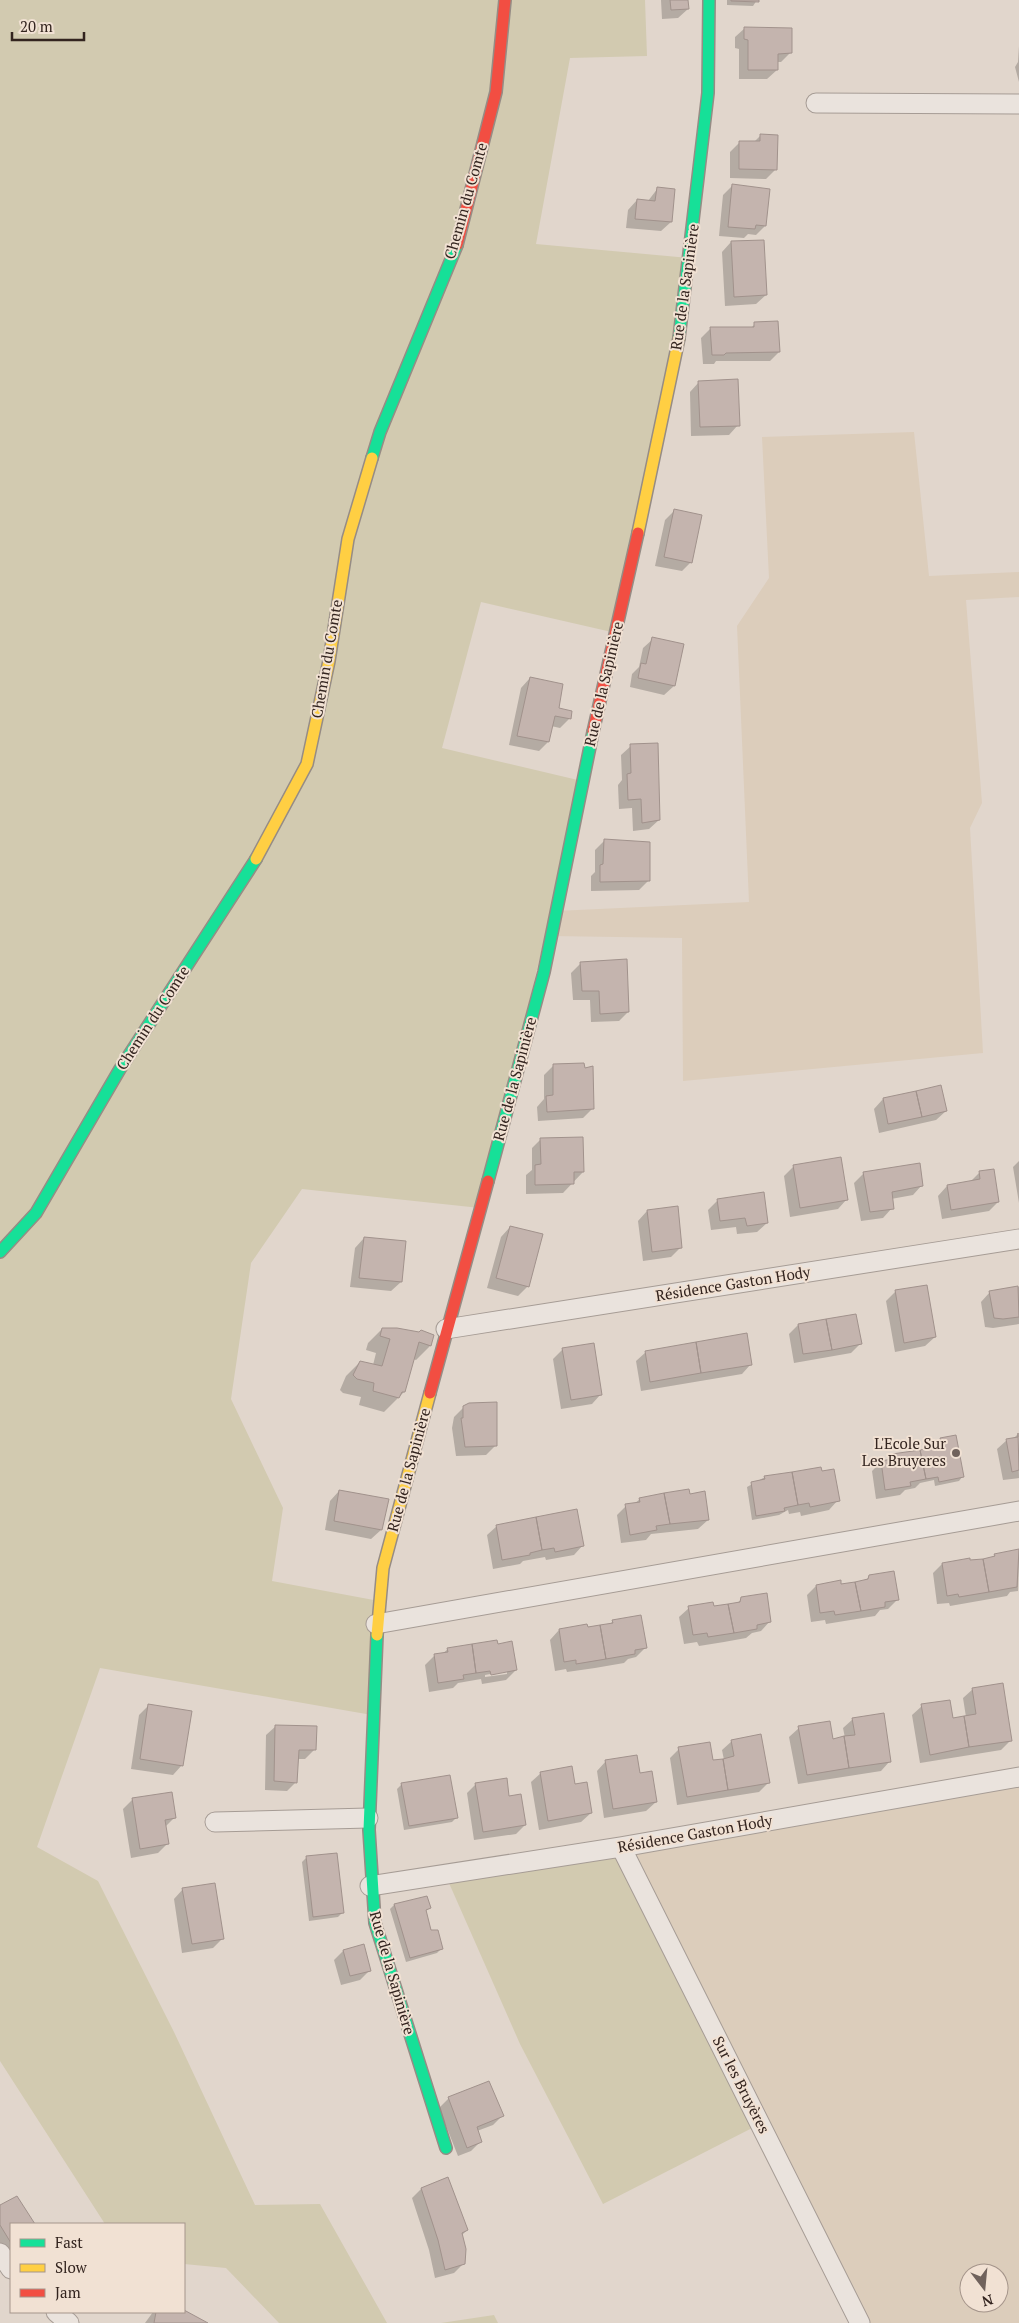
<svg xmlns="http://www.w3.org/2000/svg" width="1019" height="2323" viewBox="0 0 1019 2323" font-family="'PT Serif',serif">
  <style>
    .farmland { fill: #dccdbb; fill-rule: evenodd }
    .green { fill: #d2cab0 }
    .shadow { fill: #0003; fill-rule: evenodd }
    .building { fill: #c4b4ae; stroke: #a1928c }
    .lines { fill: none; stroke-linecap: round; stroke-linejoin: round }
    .street-casing { stroke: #a69c95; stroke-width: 21 }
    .fast-casing { stroke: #968c85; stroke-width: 14 }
    .slow-casing { stroke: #968c85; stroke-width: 14 }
    .jam-casing { stroke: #968c85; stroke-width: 14 }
    .street { stroke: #eae3dd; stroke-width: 19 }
    .fast { stroke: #16e098; stroke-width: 11 }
    .slow { stroke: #ffcf43; stroke-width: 11 }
    .jam { stroke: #f24e42; stroke-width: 11 }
    .poi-dot { fill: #70625c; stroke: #f1e1d3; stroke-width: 2 }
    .labels { text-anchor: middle; stroke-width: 4; stroke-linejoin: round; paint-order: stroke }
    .street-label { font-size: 15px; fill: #33241f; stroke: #f1e1d3 }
    .poi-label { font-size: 15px; fill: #33241f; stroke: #f1e1d3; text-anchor: end }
  </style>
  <rect width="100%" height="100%" fill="#e1d6cc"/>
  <!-- farmland -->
  <path class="farmland" d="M 914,432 L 929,576 L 1019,572 L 1019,597 L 966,600 L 982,803 L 970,828 L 983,1053 L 683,1081 L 682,938 L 551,936 L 556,911 L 749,902 L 737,626 L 769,578 L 762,437 Z
    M 1019,1777 L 1019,2323 L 860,2323 L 621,1847 ZM 969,2273 L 999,2273 L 999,2303 L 969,2303 Z"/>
  <!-- green -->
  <path class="green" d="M 0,0 L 645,0 L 647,56 L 570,58 L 536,244 L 689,258 L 616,633 L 481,602 L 442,748 L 582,781 L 480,1208 L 302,1189 L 251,1263 L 231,1399 L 283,1508 L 272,1581 L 379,1601 L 372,1715 L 100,1668 L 37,1847 L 98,1881 L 174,2032 L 255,2205 L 320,2204 L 387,2323 L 279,2323 L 226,2268 L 184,2264 L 184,2224 L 105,2224 L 0,2061 Z
    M 621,1847 L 760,2124 L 603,2204 L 520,2044 L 445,1874 Z
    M 494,2315 L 498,2323 L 441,2323 Z"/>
  <!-- shadow -->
  <path class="shadow" d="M 661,0 L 687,0 L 688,9 L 678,18 L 662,19 Z
    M 727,0 L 757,0 L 753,6 L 727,5 Z
    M 745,28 L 791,52 L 781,62 L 777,62 L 777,70 L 767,79 L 739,79 L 739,49 L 735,48 L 735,37 Z
    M 1019,46 L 1019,82 L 1015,67 L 1018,62 Z
    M 761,135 L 775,170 L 766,179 L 730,178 L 730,152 L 740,142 L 754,142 Z
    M 732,186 L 765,226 L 756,235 L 748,234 L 744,238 L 719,236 L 723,195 Z
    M 658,188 L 671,222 L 661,231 L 626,228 L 628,210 L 637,200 L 648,201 Z
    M 731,242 L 766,295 L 756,304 L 725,306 L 722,252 Z
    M 755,324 L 779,352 L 770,361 L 716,361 L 714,364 L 703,364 L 701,338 L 711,328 L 751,328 Z
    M 699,382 L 738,425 L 729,435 L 691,436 L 690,392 Z
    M 675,510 L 691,562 L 682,571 L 655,566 L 665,520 Z
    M 653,639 L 674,686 L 664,695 L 630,687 L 632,674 L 639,667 L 643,648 Z
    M 530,678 L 557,709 L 570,718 L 560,728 L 551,726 L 548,742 L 539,751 L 509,745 L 521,688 Z
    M 631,746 L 659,820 L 649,829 L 633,831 L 632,808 L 619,809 L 618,785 L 622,780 L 621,755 Z
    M 605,840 L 649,880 L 639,890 L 591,891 L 591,876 L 595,872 L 595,850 Z
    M 581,963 L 628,1012 L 619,1021 L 591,1022 L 590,1000 L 573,1000 L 571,973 Z
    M 554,1065 L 593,1108 L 583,1118 L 538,1121 L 537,1107 L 544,1099 L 544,1075 Z
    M 940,1087 L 946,1111 L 936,1120 L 879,1133 L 874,1109 L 883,1099 Z
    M 541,1139 L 583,1172 L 563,1193 L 526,1194 L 526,1175 L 532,1170 L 532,1148 Z
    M 1019,1161 L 1019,1203 L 1013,1167 Z
    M 793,1167 L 847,1199 L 838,1209 L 790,1217 L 784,1176 Z
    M 980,1172 L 998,1202 L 989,1211 L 942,1219 L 938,1196 L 947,1186 L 970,1182 Z
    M 864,1173 L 922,1185 L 913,1195 L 891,1199 L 892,1208 L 883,1218 L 861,1221 L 854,1183 Z
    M 718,1200 L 767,1223 L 757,1232 L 737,1234 L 736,1227 L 711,1230 L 708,1210 Z
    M 647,1211 L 681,1247 L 671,1257 L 643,1261 L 638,1221 Z
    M 510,1227 L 528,1286 L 518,1296 L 487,1288 L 501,1237 Z
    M 364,1238 L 401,1282 L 391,1291 L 350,1287 L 355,1248 Z
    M 1019,1287 L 1019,1324 L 993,1328 L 985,1327 L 981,1302 L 990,1292 Z
    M 896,1291 L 935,1337 L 925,1346 L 895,1352 L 886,1301 Z
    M 798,1325 L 860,1344 L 851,1353 L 794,1363 L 789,1334 Z
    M 382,1329 L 432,1335 L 430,1346 L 416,1360 L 413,1359 L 404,1392 L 384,1412 L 359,1405 L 361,1397 L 343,1393 L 340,1390 L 346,1376 L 360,1362 L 373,1365 L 376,1353 L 366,1350 L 368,1343 Z
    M 563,1349 L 601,1394 L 592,1404 L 561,1409 L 553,1359 Z
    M 646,1352 L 751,1364 L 742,1374 L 641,1391 L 636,1361 Z
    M 464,1407 L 496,1445 L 486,1455 L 456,1456 L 452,1428 L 454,1417 Z
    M 1018,1434 L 1019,1478 L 1003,1480 L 997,1449 L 1007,1440 L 1014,1438 Z
    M 941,1439 L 963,1476 L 959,1481 L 935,1486 L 934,1480 L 920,1483 L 915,1488 L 905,1490 L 900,1495 L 876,1499 L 872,1471 L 881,1462 L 886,1461 L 892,1456 L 938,1448 L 937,1443 Z
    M 765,1477 L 838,1500 L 829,1510 L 801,1516 L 800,1512 L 789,1514 L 788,1510 L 779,1515 L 752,1520 L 747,1487 Z
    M 339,1491 L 381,1530 L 371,1539 L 325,1530 L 330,1501 Z
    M 689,1495 L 708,1520 L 698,1529 L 651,1534 L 646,1540 L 621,1543 L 617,1515 L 626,1506 L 634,1504 L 640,1499 Z
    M 497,1526 L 583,1545 L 574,1555 L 546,1560 L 545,1557 L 523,1561 L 520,1564 L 493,1569 L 487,1535 Z
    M 1019,1550 L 1018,1591 L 1010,1592 L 1007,1596 L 950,1606 L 949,1603 L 937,1604 L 933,1573 L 942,1564 L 969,1559 L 969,1562 L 991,1558 L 995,1555 Z
    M 869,1577 L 898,1599 L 888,1609 L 880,1610 L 875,1616 L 826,1624 L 825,1620 L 811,1622 L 807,1595 L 816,1586 L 840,1586 L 865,1581 Z
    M 742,1599 L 770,1621 L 761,1631 L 752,1633 L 746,1638 L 724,1642 L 699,1646 L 697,1642 L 684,1644 L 679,1617 L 689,1608 L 713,1608 L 736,1604 Z
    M 613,1621 L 645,1648 L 636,1657 L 628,1659 L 624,1663 L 595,1668 L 567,1672 L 566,1669 L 555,1671 L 550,1640 L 559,1630 L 609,1625 Z
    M 448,1649 L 516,1670 L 506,1680 L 482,1684 L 481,1679 L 458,1683 L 453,1688 L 429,1692 L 425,1665 L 434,1656 L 442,1654 ZM 507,1671 L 507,1674 L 485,1677 L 485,1675 Z
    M 973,1689 L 1011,1740 L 1001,1750 L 920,1763 L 912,1715 L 922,1706 L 952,1719 L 966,1717 L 963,1698 Z
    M 149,1705 L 182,1765 L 173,1775 L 131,1769 L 139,1715 Z
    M 853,1719 L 890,1761 L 881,1771 L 798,1784 L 789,1737 L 799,1728 L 832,1740 L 845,1738 L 843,1728 Z
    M 276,1726 L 315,1749 L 305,1759 L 297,1759 L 296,1782 L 287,1791 L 265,1790 L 266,1735 Z
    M 732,1741 L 769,1782 L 759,1792 L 677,1805 L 670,1758 L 679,1749 L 712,1762 L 724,1760 L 722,1750 Z
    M 606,1761 L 639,1774 L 656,1802 L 646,1811 L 604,1818 L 597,1771 Z
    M 541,1773 L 574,1786 L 591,1813 L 581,1822 L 539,1830 L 531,1782 Z
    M 402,1784 L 456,1818 L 452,1822 L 404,1830 L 397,1789 Z
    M 476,1784 L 508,1797 L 525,1825 L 516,1834 L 474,1840 L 467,1793 Z
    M 133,1799 L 175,1817 L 165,1827 L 167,1844 L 158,1853 L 131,1858 L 123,1809 Z
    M 306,1858 L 342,1913 L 338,1917 L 309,1921 L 302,1862 Z
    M 183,1889 L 222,1939 L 213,1948 L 182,1953 L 174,1899 Z
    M 394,1905 L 429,1907 L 425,1912 L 431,1932 L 441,1949 L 437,1953 L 406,1962 L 390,1909 Z
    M 363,1946 L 369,1971 L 360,1980 L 341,1985 L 334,1960 L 343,1951 Z
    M 449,2098 L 502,2116 L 493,2125 L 477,2131 L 481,2141 L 471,2151 L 458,2156 L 439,2108 Z
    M 421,2189 L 467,2230 L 462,2235 L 464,2263 L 454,2273 L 435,2278 L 429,2250 L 412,2198 Z
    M 16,2197 L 34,2224 L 11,2224 L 11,2267 L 0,2249 L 0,2207 Z
    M 184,2311 L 206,2323 L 145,2323 L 153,2312 Z"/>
  <!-- building -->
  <path class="building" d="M 670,0 L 688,0 L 689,9 L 671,10 Z
    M 731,0 L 759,0 L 759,2 L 731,1 Z
    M 744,27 L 792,28 L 792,53 L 778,54 L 778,70 L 748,70 L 748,40 L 744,39 Z
    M 760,134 L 778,135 L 777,170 L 739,169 L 739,141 L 760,141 Z
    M 732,184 L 770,189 L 766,226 L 756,225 L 755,229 L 728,227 Z
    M 657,187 L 675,189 L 672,222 L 635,219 L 637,199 L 655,201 Z
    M 764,240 L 767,295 L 734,297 L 731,241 Z
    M 778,321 L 780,352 L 726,353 L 724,355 L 712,355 L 710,327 L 754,327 L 754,322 Z
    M 738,379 L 740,426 L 700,427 L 698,381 Z
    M 674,509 L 702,515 L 692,563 L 664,557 Z
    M 652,637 L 684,644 L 675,686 L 638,678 L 641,663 L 646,664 Z
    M 530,677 L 563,684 L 559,708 L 572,711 L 571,719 L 555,716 L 549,742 L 517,736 Z
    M 658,743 L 660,820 L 642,823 L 641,799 L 628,800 L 627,774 L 631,773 L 630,744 Z
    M 604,839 L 650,842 L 650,881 L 600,882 L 600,865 L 603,864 Z
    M 627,959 L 629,1012 L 600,1014 L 599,991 L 582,991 L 580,962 Z
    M 584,1063 L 585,1068 L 593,1066 L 594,1109 L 547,1112 L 546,1096 L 553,1095 L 553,1064 Z
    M 941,1085 L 947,1111 L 922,1117 L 916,1091 Z
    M 916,1091 L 922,1117 L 888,1124 L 883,1098 Z
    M 583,1137 L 584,1172 L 574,1172 L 574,1184 L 535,1185 L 535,1165 L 541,1164 L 540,1138 Z
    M 841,1157 L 848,1200 L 800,1208 L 793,1165 Z
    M 920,1163 L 923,1186 L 892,1192 L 894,1209 L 870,1212 L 863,1172 Z
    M 994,1169 L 999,1202 L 951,1210 L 947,1185 L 980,1179 L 979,1171 Z
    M 764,1192 L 768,1223 L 747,1226 L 745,1218 L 720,1221 L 717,1199 Z
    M 678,1206 L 682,1248 L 652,1252 L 647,1210 Z
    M 510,1226 L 543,1234 L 529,1287 L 496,1278 Z
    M 364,1237 L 406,1241 L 402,1282 L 359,1278 Z
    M 927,1285 L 936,1337 L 904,1343 L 895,1290 Z
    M 1018,1286 L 1019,1317 L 1003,1319 L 994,1318 L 989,1291 Z
    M 856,1314 L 862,1344 L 832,1350 L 826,1319 Z
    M 826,1319 L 832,1350 L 803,1354 L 798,1324 Z
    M 382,1328 L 397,1328 L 419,1332 L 421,1330 L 434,1335 L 431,1346 L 419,1342 L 405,1392 L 402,1392 L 399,1398 L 373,1391 L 374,1383 L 357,1379 L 353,1375 L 360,1361 L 382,1366 L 390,1339 L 380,1336 Z
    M 747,1333 L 752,1365 L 701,1373 L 696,1342 Z
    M 696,1342 L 701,1373 L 650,1382 L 645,1351 Z
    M 594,1343 L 602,1395 L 571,1400 L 562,1348 Z
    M 497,1402 L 497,1446 L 465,1447 L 461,1418 L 463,1418 L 463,1406 L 469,1403 Z
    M 1018,1433 L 1019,1470 L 1012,1472 L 1006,1439 L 1018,1437 Z
    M 956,1435 L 964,1477 L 939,1482 L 938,1477 L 926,1479 L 920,1450 L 942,1446 L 940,1438 Z
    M 920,1450 L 926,1479 L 910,1482 L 911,1486 L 885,1490 L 881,1461 L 892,1459 L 892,1454 Z
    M 821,1467 L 822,1471 L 834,1469 L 840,1501 L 810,1507 L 809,1503 L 798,1505 L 792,1472 Z
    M 792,1472 L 798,1505 L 784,1508 L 785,1511 L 756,1516 L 751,1482 L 765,1479 L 764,1476 Z
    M 689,1489 L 690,1494 L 705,1491 L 709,1520 L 670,1524 L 664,1493 Z
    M 339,1490 L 389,1499 L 382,1530 L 334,1521 Z
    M 664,1493 L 670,1524 L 656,1526 L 657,1530 L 630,1535 L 625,1504 L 640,1502 L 639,1498 Z
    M 577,1509 L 584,1546 L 555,1552 L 554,1548 L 542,1550 L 536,1517 Z
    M 536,1517 L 542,1550 L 530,1553 L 530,1555 L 502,1560 L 496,1525 Z
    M 1019,1549 L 1017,1587 L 989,1592 L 983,1559 L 995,1556 L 994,1554 Z
    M 970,1558 L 970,1560 L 983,1559 L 989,1592 L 959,1597 L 958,1594 L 947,1596 L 942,1563 Z
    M 894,1571 L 899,1600 L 885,1602 L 885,1607 L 861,1611 L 855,1582 L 868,1579 L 869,1575 Z
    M 841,1580 L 841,1584 L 855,1582 L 861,1611 L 835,1615 L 834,1611 L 820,1613 L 816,1585 Z
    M 767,1593 L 771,1622 L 757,1625 L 757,1629 L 734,1633 L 728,1604 L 740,1602 L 741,1597 Z
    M 713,1602 L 714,1606 L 728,1604 L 734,1633 L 708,1637 L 707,1633 L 693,1635 L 688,1606 Z
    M 641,1615 L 647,1648 L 635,1650 L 635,1654 L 606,1659 L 600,1625 L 613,1623 L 612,1620 Z
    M 587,1624 L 588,1627 L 600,1625 L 606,1659 L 576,1664 L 576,1660 L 564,1662 L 559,1629 Z
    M 497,1640 L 498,1644 L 512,1641 L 517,1670 L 491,1675 L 490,1671 L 476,1673 L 472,1644 Z
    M 472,1644 L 476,1673 L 463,1675 L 464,1679 L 438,1683 L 434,1654 L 448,1652 L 447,1648 Z
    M 1003,1683 L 1012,1741 L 969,1747 L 964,1716 L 976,1714 L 972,1688 Z
    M 950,1700 L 953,1718 L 964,1716 L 969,1747 L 930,1755 L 921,1704 Z
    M 148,1704 L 192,1711 L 183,1766 L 140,1759 Z
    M 884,1713 L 891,1762 L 849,1768 L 844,1736 L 855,1735 L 852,1718 Z
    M 830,1721 L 833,1739 L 844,1736 L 849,1768 L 807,1775 L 798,1726 Z
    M 275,1725 L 317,1726 L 316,1750 L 299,1750 L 297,1783 L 274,1781 Z
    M 761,1734 L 770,1783 L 728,1790 L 723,1759 L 734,1756 L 731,1740 Z
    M 710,1742 L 713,1760 L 723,1759 L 728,1790 L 687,1797 L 678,1747 Z
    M 637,1755 L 640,1773 L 652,1771 L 657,1802 L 613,1809 L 605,1760 Z
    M 572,1766 L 575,1784 L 587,1782 L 592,1813 L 548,1821 L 540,1772 Z
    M 450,1775 L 458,1818 L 409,1826 L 401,1783 Z
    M 507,1778 L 509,1796 L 521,1794 L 526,1825 L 483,1832 L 475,1783 Z
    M 172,1792 L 176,1818 L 165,1820 L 169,1844 L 140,1849 L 132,1798 Z
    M 337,1853 L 344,1913 L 313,1917 L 306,1856 Z
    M 215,1883 L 224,1939 L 192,1944 L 182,1888 Z
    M 427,1896 L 431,1908 L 426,1910 L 431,1930 L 438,1930 L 443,1949 L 410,1958 L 394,1904 Z
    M 364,1944 L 371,1971 L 350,1976 L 343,1950 Z
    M 489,2081 L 504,2116 L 477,2127 L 482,2142 L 467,2148 L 448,2097 Z
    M 448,2177 L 468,2230 L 462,2233 L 466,2249 L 465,2264 L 445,2270 L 438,2240 L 421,2188 Z
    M 17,2196 L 35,2224 L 11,2224 L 11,2243 L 0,2225 L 0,2205 Z
    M 184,2310 L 208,2323 L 154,2323 L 156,2312 L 184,2312 Z"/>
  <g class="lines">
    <defs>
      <path id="street" d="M 816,103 L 1019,104
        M 446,1329 L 1019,1239
        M 376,1624 L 1019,1511
        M 215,1822 L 368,1818
        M 621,1847 L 860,2323
        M 370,1886 L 621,1847 L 1019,1777
        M 0,2253 L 11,2269
        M 56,2312 L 69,2323"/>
      <path id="fast" d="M 679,338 L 708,93 L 709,0
        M 372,458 L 380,432 L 457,245
        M 488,1181 L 544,972 L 593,732
        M 0,1252 L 36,1213 L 120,1069 L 256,859
        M 377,1635 L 369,1830 L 375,1923 L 446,2148"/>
      <path id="slow" d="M 638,533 L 679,338
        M 256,859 L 307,764 L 329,661 L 348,539 L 372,458
        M 377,1635 L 383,1568 L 430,1393"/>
      <path id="jam" d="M 457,245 L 496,92 L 505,0
        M 593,732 L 638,533
        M 430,1393 L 488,1181"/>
    </defs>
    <!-- street casing -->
    <use href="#street" class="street-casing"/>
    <!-- fast casing -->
    <use href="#fast" class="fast-casing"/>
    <!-- slow casing -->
    <use href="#slow" class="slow-casing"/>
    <!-- jam casing -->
    <use href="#jam" class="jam-casing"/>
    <!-- street -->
    <use href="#street" class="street"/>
    <!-- fast -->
    <use href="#fast" class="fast"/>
    <!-- slow -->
    <use href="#slow" class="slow"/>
    <!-- jam -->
    <use href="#jam" class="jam"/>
  </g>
  <!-- markers -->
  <circle class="poi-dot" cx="956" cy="1453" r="5"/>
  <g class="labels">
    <!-- street labels -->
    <g class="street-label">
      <text transform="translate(466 201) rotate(-74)" y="5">Chemin du Comte</text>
      <text transform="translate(685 287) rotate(-82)" y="5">Rue de la Sapinière</text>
      <text transform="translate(327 659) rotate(-80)" y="5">Chemin du Comte</text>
      <text transform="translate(604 684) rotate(-77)" y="5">Rue de la Sapinière</text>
      <text transform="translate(153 1018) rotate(-57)" y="5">Chemin du Comte</text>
      <text transform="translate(515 1079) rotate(-75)" y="5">Rue de la Sapinière</text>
      <text transform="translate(733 1284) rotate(-9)" y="5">Résidence Gaston Hody</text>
      <text transform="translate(409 1470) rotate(-75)" y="5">Rue de la Sapinière</text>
      <text transform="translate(695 1834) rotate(-10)" y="5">Résidence Gaston Hody</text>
      <text transform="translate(392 1973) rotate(74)" y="5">Rue de la Sapinière</text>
      <text transform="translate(741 2085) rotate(63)" y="5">Sur les Bruyères</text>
    </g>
    <!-- poi labels -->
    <g class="poi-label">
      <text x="946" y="1449">L'Ecole Sur<tspan x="946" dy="17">Les Bruyeres</tspan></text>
    </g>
  </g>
  <!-- legend -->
  <rect x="10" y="2223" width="175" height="90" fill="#f1e1d3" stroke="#a5958b"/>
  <rect x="20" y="2239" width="25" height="8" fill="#16e098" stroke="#a5958b"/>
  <text x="55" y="2248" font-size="15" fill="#33241f">Fast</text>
  <rect x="20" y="2264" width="25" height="8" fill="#ffcf43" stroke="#a5958b"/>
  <text x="55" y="2273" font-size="15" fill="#33241f">Slow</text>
  <rect x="20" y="2289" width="25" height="8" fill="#f24e42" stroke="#a5958b"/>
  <text x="55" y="2298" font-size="15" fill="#33241f">Jam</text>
  <!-- north arrow -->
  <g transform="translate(984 2288) rotate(164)"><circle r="24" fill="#f1e1d3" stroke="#a5958b"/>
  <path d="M0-4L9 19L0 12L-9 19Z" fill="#70625c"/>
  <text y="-8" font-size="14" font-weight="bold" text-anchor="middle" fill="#33241f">N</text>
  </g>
  <!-- scale -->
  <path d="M12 32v8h72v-8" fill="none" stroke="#33241f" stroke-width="2.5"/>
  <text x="20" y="32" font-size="15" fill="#33241f" stroke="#f1e1d3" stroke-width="4" paint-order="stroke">20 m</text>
</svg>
